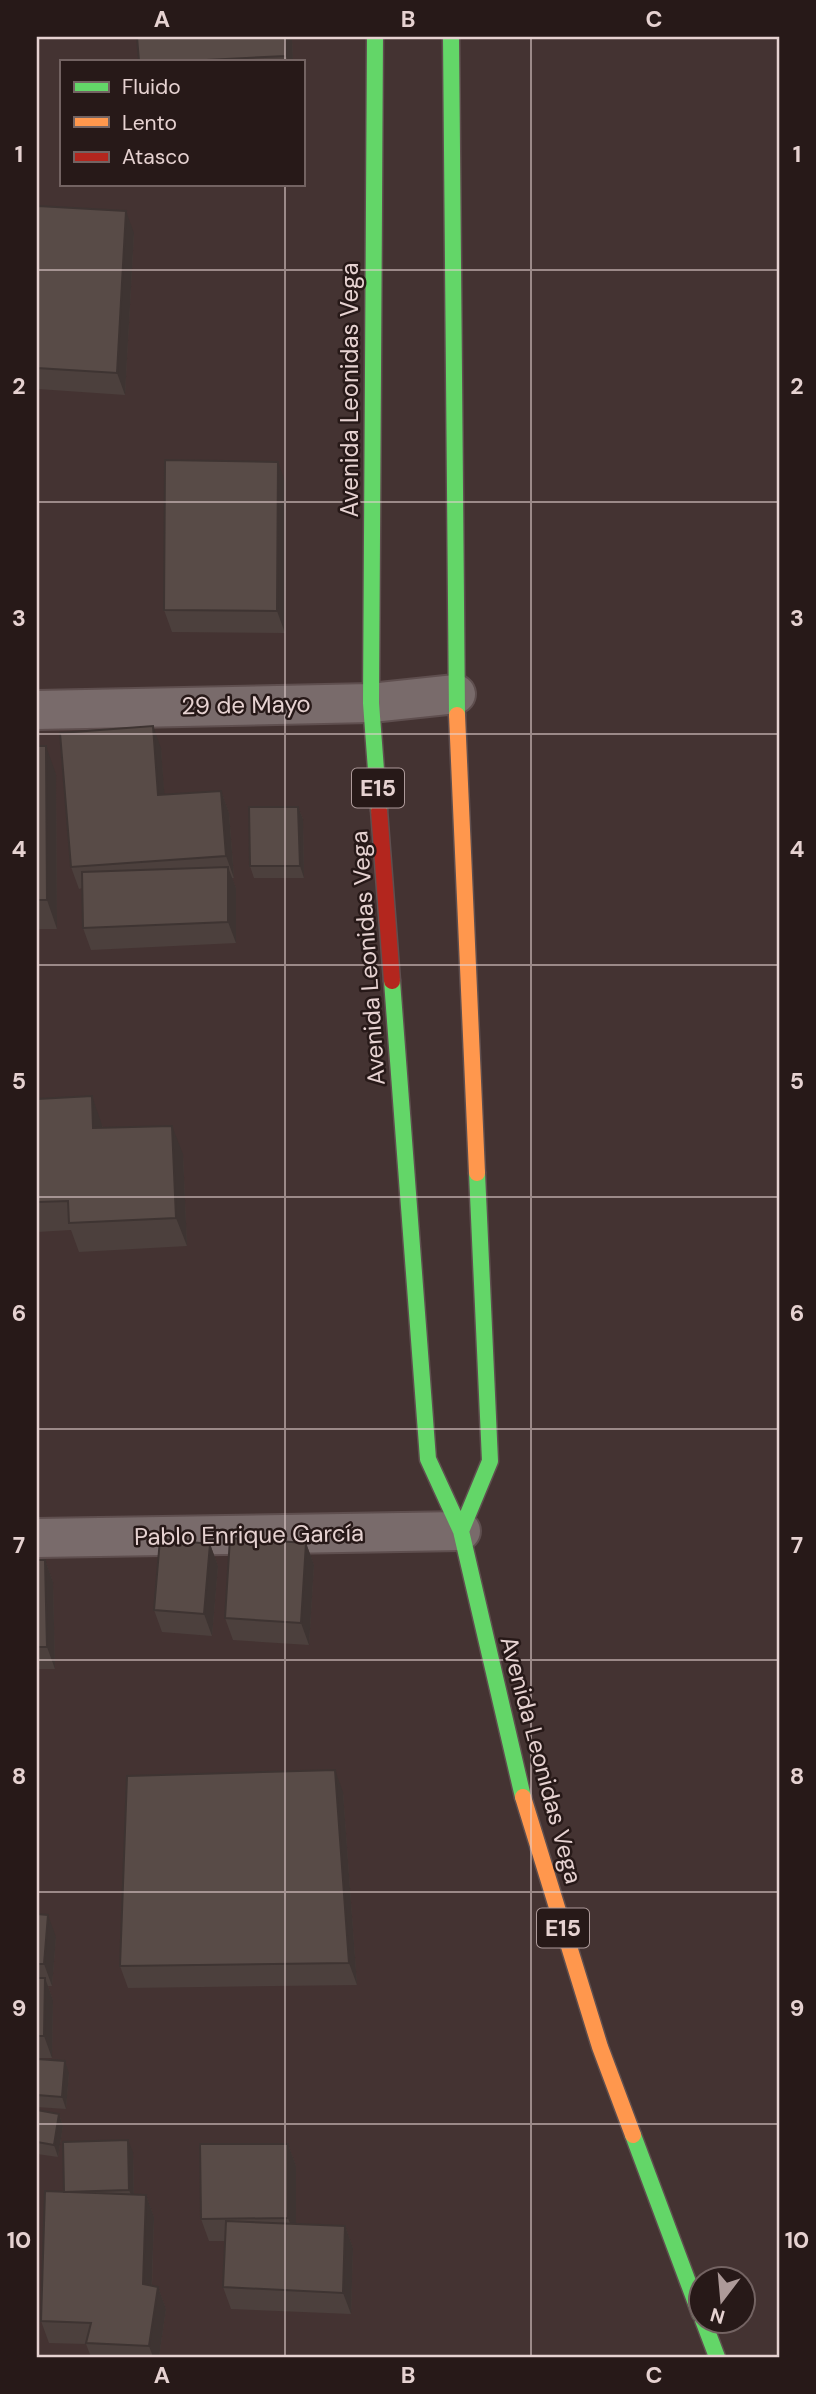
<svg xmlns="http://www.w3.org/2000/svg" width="816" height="2394" viewBox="0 0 816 2394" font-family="'DM Sans',sans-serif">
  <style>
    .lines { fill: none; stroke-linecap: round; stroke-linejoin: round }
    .street-casing { stroke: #5f4f4f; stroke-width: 42 }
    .fast-casing { stroke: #5f4f4f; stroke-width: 19 }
    .slow-casing { stroke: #5f4f4f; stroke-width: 19 }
    .jam-casing { stroke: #5f4f4f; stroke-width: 19 }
    .street { stroke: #796b6b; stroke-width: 38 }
    .fast { stroke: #63d668; stroke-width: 16 }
    .slow { stroke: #ff974d; stroke-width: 16 }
    .jam { stroke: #b3261e; stroke-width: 16 }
    .wall { fill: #4c403d }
    .shaded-wall { fill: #3e3432 }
    .building { fill: #584b47; stroke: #3e3432; stroke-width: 2 }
    .grid { fill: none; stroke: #e6d2d1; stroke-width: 2; stroke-opacity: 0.55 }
    .labels { text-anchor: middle; stroke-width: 5; stroke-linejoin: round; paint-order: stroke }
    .shield { fill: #271918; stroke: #ad9a9a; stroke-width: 2 }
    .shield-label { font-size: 23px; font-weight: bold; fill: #e6d2d1 }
    .street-label { font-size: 24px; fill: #e6d2d1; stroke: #271918 }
    .neatline { fill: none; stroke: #e6d2d1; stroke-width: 2.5 }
    .grid-label { font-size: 23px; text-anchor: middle; font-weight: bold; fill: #e6d2d1 }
  </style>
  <rect width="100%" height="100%" fill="#443332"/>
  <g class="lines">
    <defs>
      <path id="street" d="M 37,710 L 371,703 L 456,694
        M 37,1538 L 461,1531"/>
      <path id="fast" d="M 375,37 L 371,703 L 379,810
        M 451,37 L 457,715
        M 392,981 L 428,1459 L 461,1531 L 523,1797
        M 461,1531 L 490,1461 L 477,1173
        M 633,2135 L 700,2314
        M 703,2320 L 717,2357"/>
      <path id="slow" d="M 457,715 L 477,1173
        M 523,1797 L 600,2047 L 633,2135"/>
      <path id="jam" d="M 379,810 L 392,981"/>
    </defs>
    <!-- street casing -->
    <use href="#street" class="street-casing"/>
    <!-- fast casing -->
    <use href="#fast" class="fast-casing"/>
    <!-- slow casing -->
    <use href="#slow" class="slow-casing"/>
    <!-- jam casing -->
    <use href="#jam" class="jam-casing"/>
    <!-- street -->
    <use href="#street" class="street"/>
    <!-- fast -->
    <use href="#fast" class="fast"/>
    <!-- slow -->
    <use href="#slow" class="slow"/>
    <!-- jam -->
    <use href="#jam" class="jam"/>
  </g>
  <!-- wall -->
  <path class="wall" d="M 292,37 L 293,61 L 139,61 Z
    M 37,230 L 134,233 L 125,395 L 38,389 L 37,387 Z
    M 286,484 L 285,633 L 172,632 L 164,610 Z
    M 37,746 L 56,774 L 57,929 L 37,929 Z
    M 161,748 L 164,795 L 221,791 L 229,813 L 234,878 L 232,878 L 236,888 L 236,943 L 91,950 L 83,928 L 82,888 L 79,889 L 71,867 Z
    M 298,807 L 303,819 L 304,878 L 254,878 L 250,866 Z
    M 37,1099 L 102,1125 L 103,1128 L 183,1154 L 187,1246 L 79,1252 L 71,1230 L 37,1232 Z
    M 306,1543 L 314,1565 L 309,1645 L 233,1640 L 225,1618 Z
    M 210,1544 L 218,1566 L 212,1636 L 162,1632 L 154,1610 Z
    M 37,1560 L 45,1560 L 53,1582 L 55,1669 L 37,1669 Z
    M 343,1792 L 357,1985 L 128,1988 L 120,1966 Z
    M 37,1914 L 56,1937 L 52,1986 L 48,1986 L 53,2000 L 52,2058 L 37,2058 Z
    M 37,2059 L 69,2073 L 66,2109 L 37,2107 Z
    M 37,2110 L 59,2114 L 63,2126 L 58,2157 L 37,2154 Z
    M 288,2144 L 296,2166 L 296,2224 L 345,2226 L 353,2248 L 351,2314 L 231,2309 L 223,2287 L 225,2241 L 209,2241 L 201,2219 Z
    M 133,2152 L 134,2195 L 146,2195 L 154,2217 L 152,2286 L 158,2287 L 166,2309 L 159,2357 L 91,2357 L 86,2344 L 49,2343 L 41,2321 L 64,2192 Z"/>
  <!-- shaded-wall -->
  <path class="shaded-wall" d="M 285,37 L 292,37 L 293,61 L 288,61 L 286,56 Z
    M 126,211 L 134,233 L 125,395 L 117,373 Z
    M 278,462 L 286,484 L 285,633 L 277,611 Z
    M 153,726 L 161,748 L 166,817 L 158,795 Z
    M 46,746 L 56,774 L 57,929 L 47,900 Z
    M 221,791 L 229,813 L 234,878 L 226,856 Z
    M 298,807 L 303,819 L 304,878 L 300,866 Z
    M 228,867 L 236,888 L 236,943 L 228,922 Z
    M 92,1096 L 102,1125 L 104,1157 L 93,1128 Z
    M 172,1126 L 183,1154 L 187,1246 L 176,1218 Z
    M 306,1543 L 314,1565 L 309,1645 L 301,1623 Z
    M 210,1544 L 218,1566 L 212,1636 L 204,1614 Z
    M 45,1560 L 53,1582 L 55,1669 L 47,1647 Z
    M 335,1770 L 343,1792 L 357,1985 L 349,1963 Z
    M 48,1915 L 56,1937 L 52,1986 L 44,1964 Z
    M 45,1978 L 53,2000 L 52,2058 L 44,2036 Z
    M 65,2061 L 69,2073 L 66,2109 L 62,2097 Z
    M 59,2114 L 63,2126 L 58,2157 L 54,2145 Z
    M 128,2140 L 133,2152 L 134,2202 L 129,2190 Z
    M 288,2144 L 296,2166 L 296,2240 L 288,2218 Z
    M 146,2195 L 154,2217 L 151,2306 L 143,2284 Z
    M 345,2226 L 353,2248 L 351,2314 L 343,2293 Z
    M 158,2287 L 166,2309 L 159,2357 L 153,2357 L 149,2346 Z"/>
  <!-- building -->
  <path class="building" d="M 137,37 L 285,37 L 286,56 L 186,61 L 139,61 Z
    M 38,206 L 126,211 L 117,373 L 37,368 L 37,230 Z
    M 165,460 L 278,462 L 277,611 L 164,610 Z
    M 153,726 L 158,795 L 221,791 L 226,856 L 71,867 L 60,733 Z
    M 37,746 L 46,746 L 47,900 L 37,900 Z
    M 249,807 L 298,807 L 300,866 L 250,866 Z
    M 228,867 L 228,922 L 83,928 L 82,872 Z
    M 92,1096 L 93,1128 L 172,1126 L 176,1218 L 69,1223 L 68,1201 L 37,1202 L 37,1099 Z
    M 230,1538 L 306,1543 L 301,1623 L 225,1618 Z
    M 160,1539 L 210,1544 L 204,1614 L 154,1610 Z
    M 37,1560 L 45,1560 L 47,1647 L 37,1647 Z
    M 335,1770 L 349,1963 L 120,1966 L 127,1776 Z
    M 37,1914 L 48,1915 L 44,1964 L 37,1964 Z
    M 37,1978 L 45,1978 L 44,2036 L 37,2036 Z
    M 37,2059 L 65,2061 L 62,2097 L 37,2095 Z
    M 37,2110 L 59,2114 L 54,2145 L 37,2142 Z
    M 128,2140 L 129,2190 L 64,2192 L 63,2142 Z
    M 200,2144 L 288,2144 L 288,2218 L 201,2219 Z
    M 45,2191 L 146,2195 L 143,2284 L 158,2287 L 149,2346 L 86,2343 L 91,2323 L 41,2321 Z
    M 226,2221 L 345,2226 L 343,2293 L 223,2287 Z"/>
  <!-- grid -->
  <path class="grid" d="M 285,37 L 285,61M 531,37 L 531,2357M 285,184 L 285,2357M 37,270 L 779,270M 37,502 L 779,502M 37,734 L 779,734M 37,965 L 779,965M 37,1197 L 779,1197M 37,1429 L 779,1429M 37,1660 L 779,1660M 37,1892 L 779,1892M 37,2124 L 779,2124"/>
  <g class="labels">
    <!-- shield labels -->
    <g class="shield">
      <rect x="352" y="768.5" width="52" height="39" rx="5"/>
      <rect x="537" y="1908.5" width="52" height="39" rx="5"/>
    </g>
    <g class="shield-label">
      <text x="378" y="796">E15</text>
      <text x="563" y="1936">E15</text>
    </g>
    <!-- street labels -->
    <g class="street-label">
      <text transform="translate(350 390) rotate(-90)" y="8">Avenida Leonidas Vega</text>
      <text transform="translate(246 705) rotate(-1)" y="8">29 de Mayo</text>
      <text transform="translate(368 958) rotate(-94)" y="8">Avenida Leonidas Vega</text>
      <text transform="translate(249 1535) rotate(-1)" y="8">Pablo Enrique García</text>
      <text transform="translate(541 1760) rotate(75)" y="8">Avenida Leonidas Vega</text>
    </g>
  </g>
  <!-- border -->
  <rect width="816" height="2394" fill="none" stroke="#271918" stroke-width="77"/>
  <!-- legend -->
  <rect x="60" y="60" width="245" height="126" fill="#271918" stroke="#736362" stroke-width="2"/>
  <rect x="74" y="82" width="35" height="10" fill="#63d668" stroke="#736362" stroke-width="2"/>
  <text x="122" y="94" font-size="21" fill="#e6d2d1">Fluido</text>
  <rect x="74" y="117" width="35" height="10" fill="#ff974d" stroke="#736362" stroke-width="2"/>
  <text x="122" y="130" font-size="21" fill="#e6d2d1">Lento</text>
  <rect x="74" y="152" width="35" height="10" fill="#b3261e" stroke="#736362" stroke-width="2"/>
  <text x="122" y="164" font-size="21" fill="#e6d2d1">Atasco</text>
  <!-- north arrow -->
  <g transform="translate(722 2300) rotate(196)"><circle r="33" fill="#271918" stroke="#736362" stroke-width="2"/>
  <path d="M0-5L12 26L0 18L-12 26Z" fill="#ad9a99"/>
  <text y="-10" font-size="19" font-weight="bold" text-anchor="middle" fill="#e6d2d1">N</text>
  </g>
  <rect x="38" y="38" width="740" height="2318" class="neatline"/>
  <g class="grid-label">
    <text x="162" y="27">A</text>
    <text x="408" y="27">B</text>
    <text x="654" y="27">C</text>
    <text x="19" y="162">1</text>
    <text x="797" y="162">1</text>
    <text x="19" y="394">2</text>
    <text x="797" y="394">2</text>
    <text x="19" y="626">3</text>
    <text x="797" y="626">3</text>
    <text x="19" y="857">4</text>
    <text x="797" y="857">4</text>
    <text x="19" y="1089">5</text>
    <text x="797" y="1089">5</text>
    <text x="19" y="1321">6</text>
    <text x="797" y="1321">6</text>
    <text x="19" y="1553">7</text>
    <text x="797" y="1553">7</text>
    <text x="19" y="1784">8</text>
    <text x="797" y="1784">8</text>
    <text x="19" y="2016">9</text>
    <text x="797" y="2016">9</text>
    <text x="19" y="2248">10</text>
    <text x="797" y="2248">10</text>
    <text x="162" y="2383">A</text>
    <text x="408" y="2383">B</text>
    <text x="654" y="2383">C</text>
  </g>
</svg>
